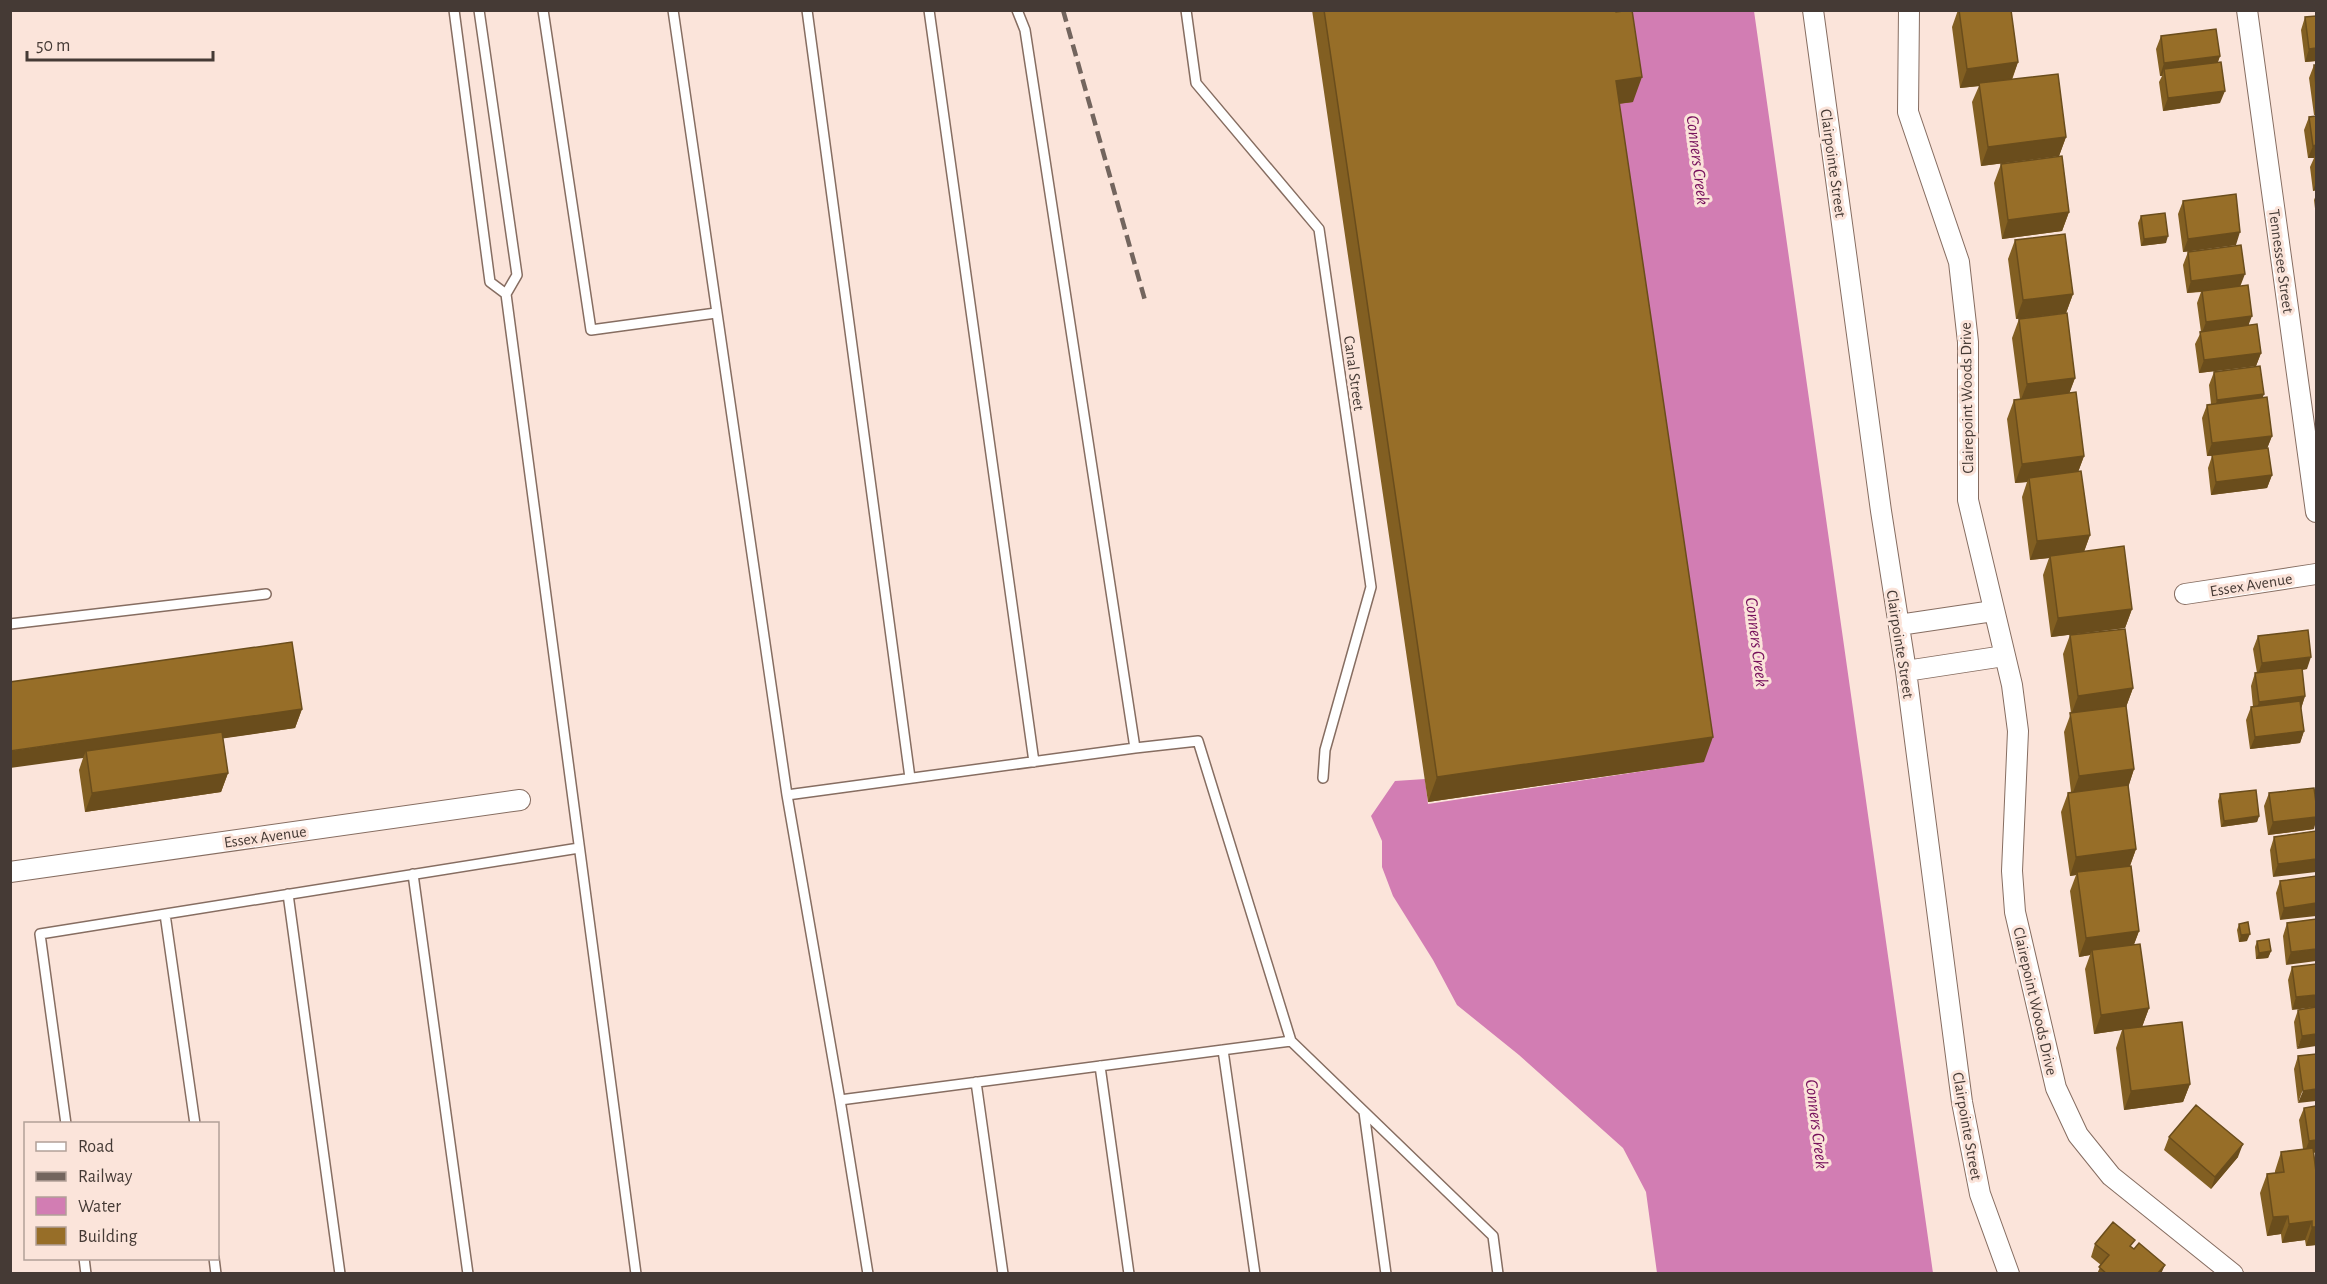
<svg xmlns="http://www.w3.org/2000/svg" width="2327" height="1284" viewBox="0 0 2327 1284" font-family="'Alegreya Sans',sans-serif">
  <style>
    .water { fill: #d27db3 }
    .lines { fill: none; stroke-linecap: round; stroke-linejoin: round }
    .service-casing { stroke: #866d61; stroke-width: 12 }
    .minor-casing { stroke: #866d61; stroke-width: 22 }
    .service { stroke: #fff; stroke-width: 9 }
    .minor { stroke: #fff; stroke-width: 20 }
    .rail { stroke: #73655e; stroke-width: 4.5; stroke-dasharray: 12 6; stroke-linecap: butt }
    .wall { fill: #825f22 }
    .shaded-wall { fill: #6a4d1c }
    .building { fill: #976e28; stroke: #6a4d1c; stroke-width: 1.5 }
    .labels { text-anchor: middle; stroke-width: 6; stroke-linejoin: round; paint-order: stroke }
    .street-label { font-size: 16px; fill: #453a35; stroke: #fbe4da }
    .water-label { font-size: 18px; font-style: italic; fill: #77105c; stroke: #fbe4da }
  </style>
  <rect width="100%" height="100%" fill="#fbe4da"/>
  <!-- water -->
  <path class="water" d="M 1606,11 L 1754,11 L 1933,1273 L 1657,1273 L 1646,1192 L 1623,1148 L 1519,1055 L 1457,1005 L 1433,960 L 1393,896 L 1382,867 L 1382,841 L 1371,816 L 1395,781 L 1425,779 L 1428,804 L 1703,762 Z"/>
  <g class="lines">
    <defs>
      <path id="service" d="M 454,10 L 490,282 L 506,294 L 517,275 L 479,10
        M 543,10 L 591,330 L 716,313
        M 673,10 L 787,795 L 1135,748
        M 807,10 L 910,778
        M 929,10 L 1034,762
        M 1017,10 L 1025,30 L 1135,748 L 1198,741 L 1291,1041 L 1493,1236 L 1498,1274
        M 1186,10 L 1196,83 L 1319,229 L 1371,587 L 1325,750 L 1323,778
        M 506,294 L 636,1274
        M 10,624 L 266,594
        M 787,795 L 840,1100
        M 413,874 L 468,1274
        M 288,894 L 340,1274
        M 165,914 L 195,1124
        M 1223,1050 L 1255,1274
        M 1100,1066 L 1129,1274
        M 976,1082 L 1003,1274
        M 1364,1112 L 1386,1274
        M 66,1124 L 40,934 L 579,848
        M 84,1258 L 86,1274
        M 214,1258 L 216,1274
        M 868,1274 L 840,1100 L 1291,1041"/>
      <path id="minor" d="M 1813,10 L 1881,511 L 1906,671 L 1962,1102 L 1980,1194 L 2009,1274
        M 1909,10 L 1908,112 L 1959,262 L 1968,342 L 1968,500 L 2012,685 L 2018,731 L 2012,871 L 2015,912 L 2056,1088 L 2078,1135 L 2111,1176 L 2233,1274
        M 2247,10 L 2316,512
        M 2185,594 L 2316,574
        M 1899,625 L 1993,611
        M 1906,671 L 2004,656
        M 10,872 L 520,800"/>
    </defs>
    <!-- service casing -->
    <use href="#service" class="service-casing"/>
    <!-- minor casing -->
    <use href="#minor" class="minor-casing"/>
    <!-- service -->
    <use href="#service" class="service"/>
    <!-- minor -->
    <use href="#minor" class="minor"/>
    <!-- rail -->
    <path class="rail" d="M 1063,10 L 1146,304"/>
  </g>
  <!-- wall -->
  <path class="wall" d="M 1312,10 L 1615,10 L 1633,102 L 1619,104 L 1704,762 L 1428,802 Z
    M 1958,10 L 2011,10 L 2018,62 L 2012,80 L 2066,137 L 2059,156 L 1981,166 L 1972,102 L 1979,86 L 1960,88 L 1952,27 Z
    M 2316,16 L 2316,61 L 2305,62 L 2301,30 L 2305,17 Z
    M 2161,36 L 2220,56 L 2218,62 L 2220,103 L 2163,111 L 2159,82 L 2162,76 L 2160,76 L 2156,49 Z
    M 2314,65 L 2316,65 L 2316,115 L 2314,115 L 2309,78 Z
    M 2316,116 L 2316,190 L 2313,191 L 2310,167 L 2314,158 L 2308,158 L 2304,130 L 2309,117 Z
    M 2001,164 L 2069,212 L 2062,231 L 2002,239 L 1994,183 Z
    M 2316,195 L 2316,217 L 2314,200 Z
    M 2183,201 L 2236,245 L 2183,252 L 2178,214 Z
    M 2141,216 L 2166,243 L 2141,246 L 2138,223 Z
    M 2015,240 L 2073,294 L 2066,313 L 2016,319 L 2008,259 Z
    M 2188,252 L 2240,286 L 2249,325 L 2261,353 L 2256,366 L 2199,373 L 2195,344 L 2201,332 L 2197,303 L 2201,292 L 2187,293 L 2183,265 Z
    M 2019,319 L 2075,378 L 2069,393 L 2084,456 L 2078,472 L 2090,535 L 2084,552 L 2132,609 L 2125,628 L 2051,637 L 2043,575 L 2049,558 L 2030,560 L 2022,497 L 2027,482 L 2015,483 L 2007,419 L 2014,400 L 2020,399 L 2012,338 Z
    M 2214,372 L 2264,394 L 2262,398 L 2272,436 L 2267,448 L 2272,475 L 2267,488 L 2211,495 L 2208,468 L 2212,456 L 2207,456 L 2202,418 L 2207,405 L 2211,404 L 2209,385 Z
    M 2070,635 L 2133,688 L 2126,707 L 2134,769 L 2128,787 L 2136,849 L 2130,866 L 2139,931 L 2134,944 L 2149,1008 L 2142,1027 L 2190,1084 L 2183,1102 L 2124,1110 L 2116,1048 L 2122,1030 L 2094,1034 L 2085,969 L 2090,955 L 2079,957 L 2070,891 L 2076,875 L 2070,876 L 2061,812 L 2068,793 L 2071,792 L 2064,732 L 2071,713 L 2063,654 Z
    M 2258,636 L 2307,669 L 2302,670 L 2305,696 L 2301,708 L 2304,731 L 2300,743 L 2250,749 L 2246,720 L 2251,707 L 2253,707 L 2251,686 L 2255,673 L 2257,673 L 2253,649 Z
    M 10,682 L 302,709 L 295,728 L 223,738 L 228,773 L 221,792 L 85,812 L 79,770 L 83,758 Z
    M 2269,793 L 2314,829 L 2268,835 L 2264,806 Z
    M 2220,794 L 2259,816 L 2257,822 L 2221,827 L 2218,801 Z
    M 2316,831 L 2273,877 L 2270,850 L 2274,837 Z
    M 2316,876 L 2280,920 L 2276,893 L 2280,881 Z
    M 2316,919 L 2286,965 L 2283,936 L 2287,923 Z
    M 2239,924 L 2247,941 L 2239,942 L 2237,930 Z
    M 2257,941 L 2271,951 L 2268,958 L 2256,959 L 2255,947 Z
    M 2316,964 L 2292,1010 L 2288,980 L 2292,967 Z
    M 2316,1007 L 2297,1049 L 2294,1022 L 2298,1010 Z
    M 2316,1054 L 2298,1103 L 2294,1069 L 2298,1056 Z
    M 2316,1106 L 2316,1152 L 2314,1153 L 2316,1172 L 2316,1245 L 2306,1246 L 2305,1240 L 2282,1243 L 2281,1234 L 2267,1236 L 2260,1193 L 2267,1174 L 2275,1173 L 2275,1171 L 2281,1152 L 2303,1149 L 2299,1120 L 2304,1108 Z
    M 2169,1137 L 2238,1157 L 2211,1189 L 2164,1150 Z
    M 2095,1244 L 2132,1248 L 2161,1274 L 2097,1274 L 2101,1265 L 2091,1257 Z"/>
  <!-- shaded-wall -->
  <path class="shaded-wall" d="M 2316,48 L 2316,61 L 2305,62 L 2309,49 Z
    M 2220,56 L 2215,69 L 2164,69 L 2162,76 L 2160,76 L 2164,63 Z
    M 2018,62 L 2011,81 L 1979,83 L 1979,86 L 1960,88 L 1967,69 Z
    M 1642,77 L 1633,102 L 1607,105 L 1616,81 Z
    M 2225,91 L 2220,103 L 2163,111 L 2168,98 Z
    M 2066,137 L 2059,156 L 1981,166 L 1988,147 Z
    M 2316,145 L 2316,157 L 2315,155 L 2314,158 L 2308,158 L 2313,146 Z
    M 2316,182 L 2316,190 L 2313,191 Z
    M 2069,212 L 2062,231 L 2002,239 L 2008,220 Z
    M 2240,232 L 2236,245 L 2183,252 L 2188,239 Z
    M 2168,236 L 2166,243 L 2141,246 L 2144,239 Z
    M 2245,274 L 2240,287 L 2187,293 L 2191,281 Z
    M 2073,294 L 2066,313 L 2016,319 L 2023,300 Z
    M 2252,316 L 2247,329 L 2201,335 L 2206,322 Z
    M 2261,353 L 2256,366 L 2199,373 L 2204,360 Z
    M 2075,378 L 2068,397 L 2020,402 L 2027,384 Z
    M 2264,394 L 2259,407 L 2213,413 L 2217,400 Z
    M 2272,436 L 2267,449 L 2207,456 L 2212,443 Z
    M 2084,456 L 2077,475 L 2029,478 L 2027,482 L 2015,483 L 2022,464 Z
    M 2272,475 L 2267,488 L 2211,495 L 2216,482 Z
    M 2090,535 L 2083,554 L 2050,556 L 2049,558 L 2030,560 L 2037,541 Z
    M 2132,609 L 2125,628 L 2051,637 L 2058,618 Z
    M 2311,657 L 2307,669 L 2257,676 L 2262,663 Z
    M 2133,688 L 2126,707 L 2071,715 L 2078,696 Z
    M 2305,696 L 2301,709 L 2254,715 L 2259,702 Z
    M 302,709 L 295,728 L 87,758 L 86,751 L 83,758 L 10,768 L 10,751 Z
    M 2304,731 L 2300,743 L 2250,749 L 2255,737 Z
    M 1713,737 L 1704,762 L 1428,802 L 1437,777 Z
    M 2134,769 L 2128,788 L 2072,795 L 2079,776 Z
    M 228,773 L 221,792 L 85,812 L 92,793 Z
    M 2259,816 L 2257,822 L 2221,827 L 2224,821 Z
    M 2316,817 L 2316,821 L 2314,829 L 2268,835 L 2273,822 Z
    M 2136,849 L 2129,868 L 2077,872 L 2076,875 L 2070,876 L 2076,857 Z
    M 2316,859 L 2316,872 L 2273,877 L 2278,864 Z
    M 2316,903 L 2316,916 L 2280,920 L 2284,908 Z
    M 2139,931 L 2132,950 L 2092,950 L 2090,955 L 2079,957 L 2086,938 Z
    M 2250,934 L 2247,941 L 2239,942 L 2241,935 Z
    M 2316,949 L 2316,961 L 2286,965 L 2291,952 Z
    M 2271,951 L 2268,958 L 2256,959 L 2259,953 Z
    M 2316,995 L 2316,1007 L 2292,1010 L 2296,997 Z
    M 2149,1008 L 2142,1027 L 2094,1034 L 2101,1015 Z
    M 2316,1034 L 2316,1046 L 2297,1049 L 2302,1036 Z
    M 2190,1084 L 2183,1102 L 2124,1110 L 2131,1091 Z
    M 2316,1089 L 2316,1101 L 2298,1103 L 2303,1091 Z
    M 2316,1140 L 2316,1152 L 2304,1154 L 2309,1141 Z
    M 2243,1144 L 2238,1157 L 2211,1189 L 2215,1177 Z
    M 2288,1216 L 2281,1234 L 2267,1236 L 2273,1217 Z
    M 2312,1221 L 2305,1240 L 2282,1243 L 2289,1224 Z
    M 2312,1227 L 2316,1227 L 2316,1245 L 2306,1246 Z
    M 2165,1265 L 2161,1274 L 2157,1274 Z"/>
  <!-- building -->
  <path class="building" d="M 1324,10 L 1615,10 L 1616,12 L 1632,10 L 1642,77 L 1616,81 L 1713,737 L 1437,777 Z
    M 1959,10 L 2011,10 L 2018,62 L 1967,69 Z
    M 2316,16 L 2316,48 L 2309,49 L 2305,17 Z
    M 2216,29 L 2220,56 L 2164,63 L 2161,36 Z
    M 2221,62 L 2225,91 L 2168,98 L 2164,69 Z
    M 2314,65 L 2316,65 L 2316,87 Z
    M 2058,74 L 2066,137 L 1988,147 L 1979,83 Z
    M 2316,116 L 2316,145 L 2313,146 L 2309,117 Z
    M 2062,156 L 2069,212 L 2008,220 L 2001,164 Z
    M 2236,194 L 2240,232 L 2188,239 L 2183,201 Z
    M 2165,213 L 2168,236 L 2144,239 L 2141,216 Z
    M 2065,234 L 2073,294 L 2023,300 L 2015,240 Z
    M 2241,245 L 2245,274 L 2191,281 L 2188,252 Z
    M 2248,285 L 2252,316 L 2206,322 L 2202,291 Z
    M 2067,313 L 2075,378 L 2027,384 L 2019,319 Z
    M 2257,324 L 2261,353 L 2204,360 L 2200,332 Z
    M 2260,366 L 2264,394 L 2217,400 L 2214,372 Z
    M 2076,392 L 2084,456 L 2022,464 L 2014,400 Z
    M 2267,397 L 2272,436 L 2212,443 L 2207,405 Z
    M 2268,448 L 2272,475 L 2216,482 L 2212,455 Z
    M 2081,471 L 2090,535 L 2037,541 L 2029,478 Z
    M 2124,546 L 2132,609 L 2058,618 L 2050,556 Z
    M 2125,629 L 2133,688 L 2078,696 L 2070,635 Z
    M 2308,630 L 2311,657 L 2262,663 L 2258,636 Z
    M 292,642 L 302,709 L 10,751 L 10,682 Z
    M 2302,668 L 2305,696 L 2259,702 L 2255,673 Z
    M 2300,701 L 2304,731 L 2255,737 L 2251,707 Z
    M 2126,706 L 2134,769 L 2079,776 L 2070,713 Z
    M 222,732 L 228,773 L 92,793 L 86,751 Z
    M 2128,785 L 2136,849 L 2076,857 L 2068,793 Z
    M 2314,788 L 2316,803 L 2316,817 L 2273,822 L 2269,793 Z
    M 2256,790 L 2259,816 L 2224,821 L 2220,794 Z
    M 2316,831 L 2316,859 L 2278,864 L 2274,837 Z
    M 2131,866 L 2139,931 L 2086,938 L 2077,872 Z
    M 2316,876 L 2316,903 L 2284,908 L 2280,881 Z
    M 2316,919 L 2316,949 L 2291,952 L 2287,923 Z
    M 2248,922 L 2250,934 L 2241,935 L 2239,924 Z
    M 2269,939 L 2271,951 L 2259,953 L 2257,941 Z
    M 2140,944 L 2149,1008 L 2101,1015 L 2092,950 Z
    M 2316,964 L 2316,995 L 2296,997 L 2292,967 Z
    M 2316,1007 L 2316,1034 L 2302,1036 L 2298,1010 Z
    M 2182,1022 L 2190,1084 L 2131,1091 L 2123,1029 Z
    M 2316,1054 L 2316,1089 L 2303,1091 L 2298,1056 Z
    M 2196,1105 L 2243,1144 L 2215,1177 L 2169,1137 Z
    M 2316,1106 L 2316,1140 L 2309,1141 L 2304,1108 Z
    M 2313,1148 L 2316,1172 L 2316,1227 L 2312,1227 L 2312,1221 L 2289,1224 L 2288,1216 L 2273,1217 L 2267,1174 L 2284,1172 L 2281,1152 Z
    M 2113,1222 L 2135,1240 L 2130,1246 L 2134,1249 L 2139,1243 L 2165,1265 L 2157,1274 L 2107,1274 L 2099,1267 L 2109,1255 L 2095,1244 Z"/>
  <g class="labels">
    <!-- street labels -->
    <g class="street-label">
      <text transform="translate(1834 163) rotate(82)" y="6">Clairpointe Street</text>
      <text transform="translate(2282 261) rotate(82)" y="6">Tennessee Street</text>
      <text transform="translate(1355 373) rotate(82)" y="6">Canal Street</text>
      <text transform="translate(1966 398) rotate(-91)" y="6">Clairepoint Woods Drive</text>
      <text transform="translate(2251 584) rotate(-9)" y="6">Essex Avenue</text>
      <text transform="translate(1901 644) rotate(81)" y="6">Clairpointe Street</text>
      <text transform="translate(265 836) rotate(-8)" y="6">Essex Avenue</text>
      <text transform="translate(2036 1001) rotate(77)" y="6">Clairepoint Woods Drive</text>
      <text transform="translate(1968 1126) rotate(80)" y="6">Clairpointe Street</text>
    </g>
    <!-- water labels -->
    <g class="water-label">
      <text transform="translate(1698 160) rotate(83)" y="6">Conners Creek</text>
      <text transform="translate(1757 642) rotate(83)" y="6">Conners Creek</text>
      <text transform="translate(1817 1124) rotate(83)" y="6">Conners Creek</text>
    </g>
  </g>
  <!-- border -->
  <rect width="2327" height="1284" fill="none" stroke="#453a35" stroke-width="24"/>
  <!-- legend -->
  <rect x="24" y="1122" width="195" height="138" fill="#fbe4da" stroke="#b2a098" stroke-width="1.5"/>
  <rect x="36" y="1142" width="30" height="9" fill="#ffffff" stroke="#b2a098" stroke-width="1.5"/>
  <text x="78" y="1152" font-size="18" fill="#453a35">Road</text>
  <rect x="36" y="1172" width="30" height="9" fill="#73655e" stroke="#b2a098" stroke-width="1.5"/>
  <text x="78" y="1182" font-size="18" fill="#453a35">Railway</text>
  <rect x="36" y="1197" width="30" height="18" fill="#d27db3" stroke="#b2a098" stroke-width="1.5"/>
  <text x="78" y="1212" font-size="18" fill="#453a35">Water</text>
  <rect x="36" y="1227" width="30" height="18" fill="#976e28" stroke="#b2a098" stroke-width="1.5"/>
  <text x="78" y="1242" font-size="18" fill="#453a35">Building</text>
  <!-- scale -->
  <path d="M27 51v9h186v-9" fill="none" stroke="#453a35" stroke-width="3"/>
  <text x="36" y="51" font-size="18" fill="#453a35" stroke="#fbe4da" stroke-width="4.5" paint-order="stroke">50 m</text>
</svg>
